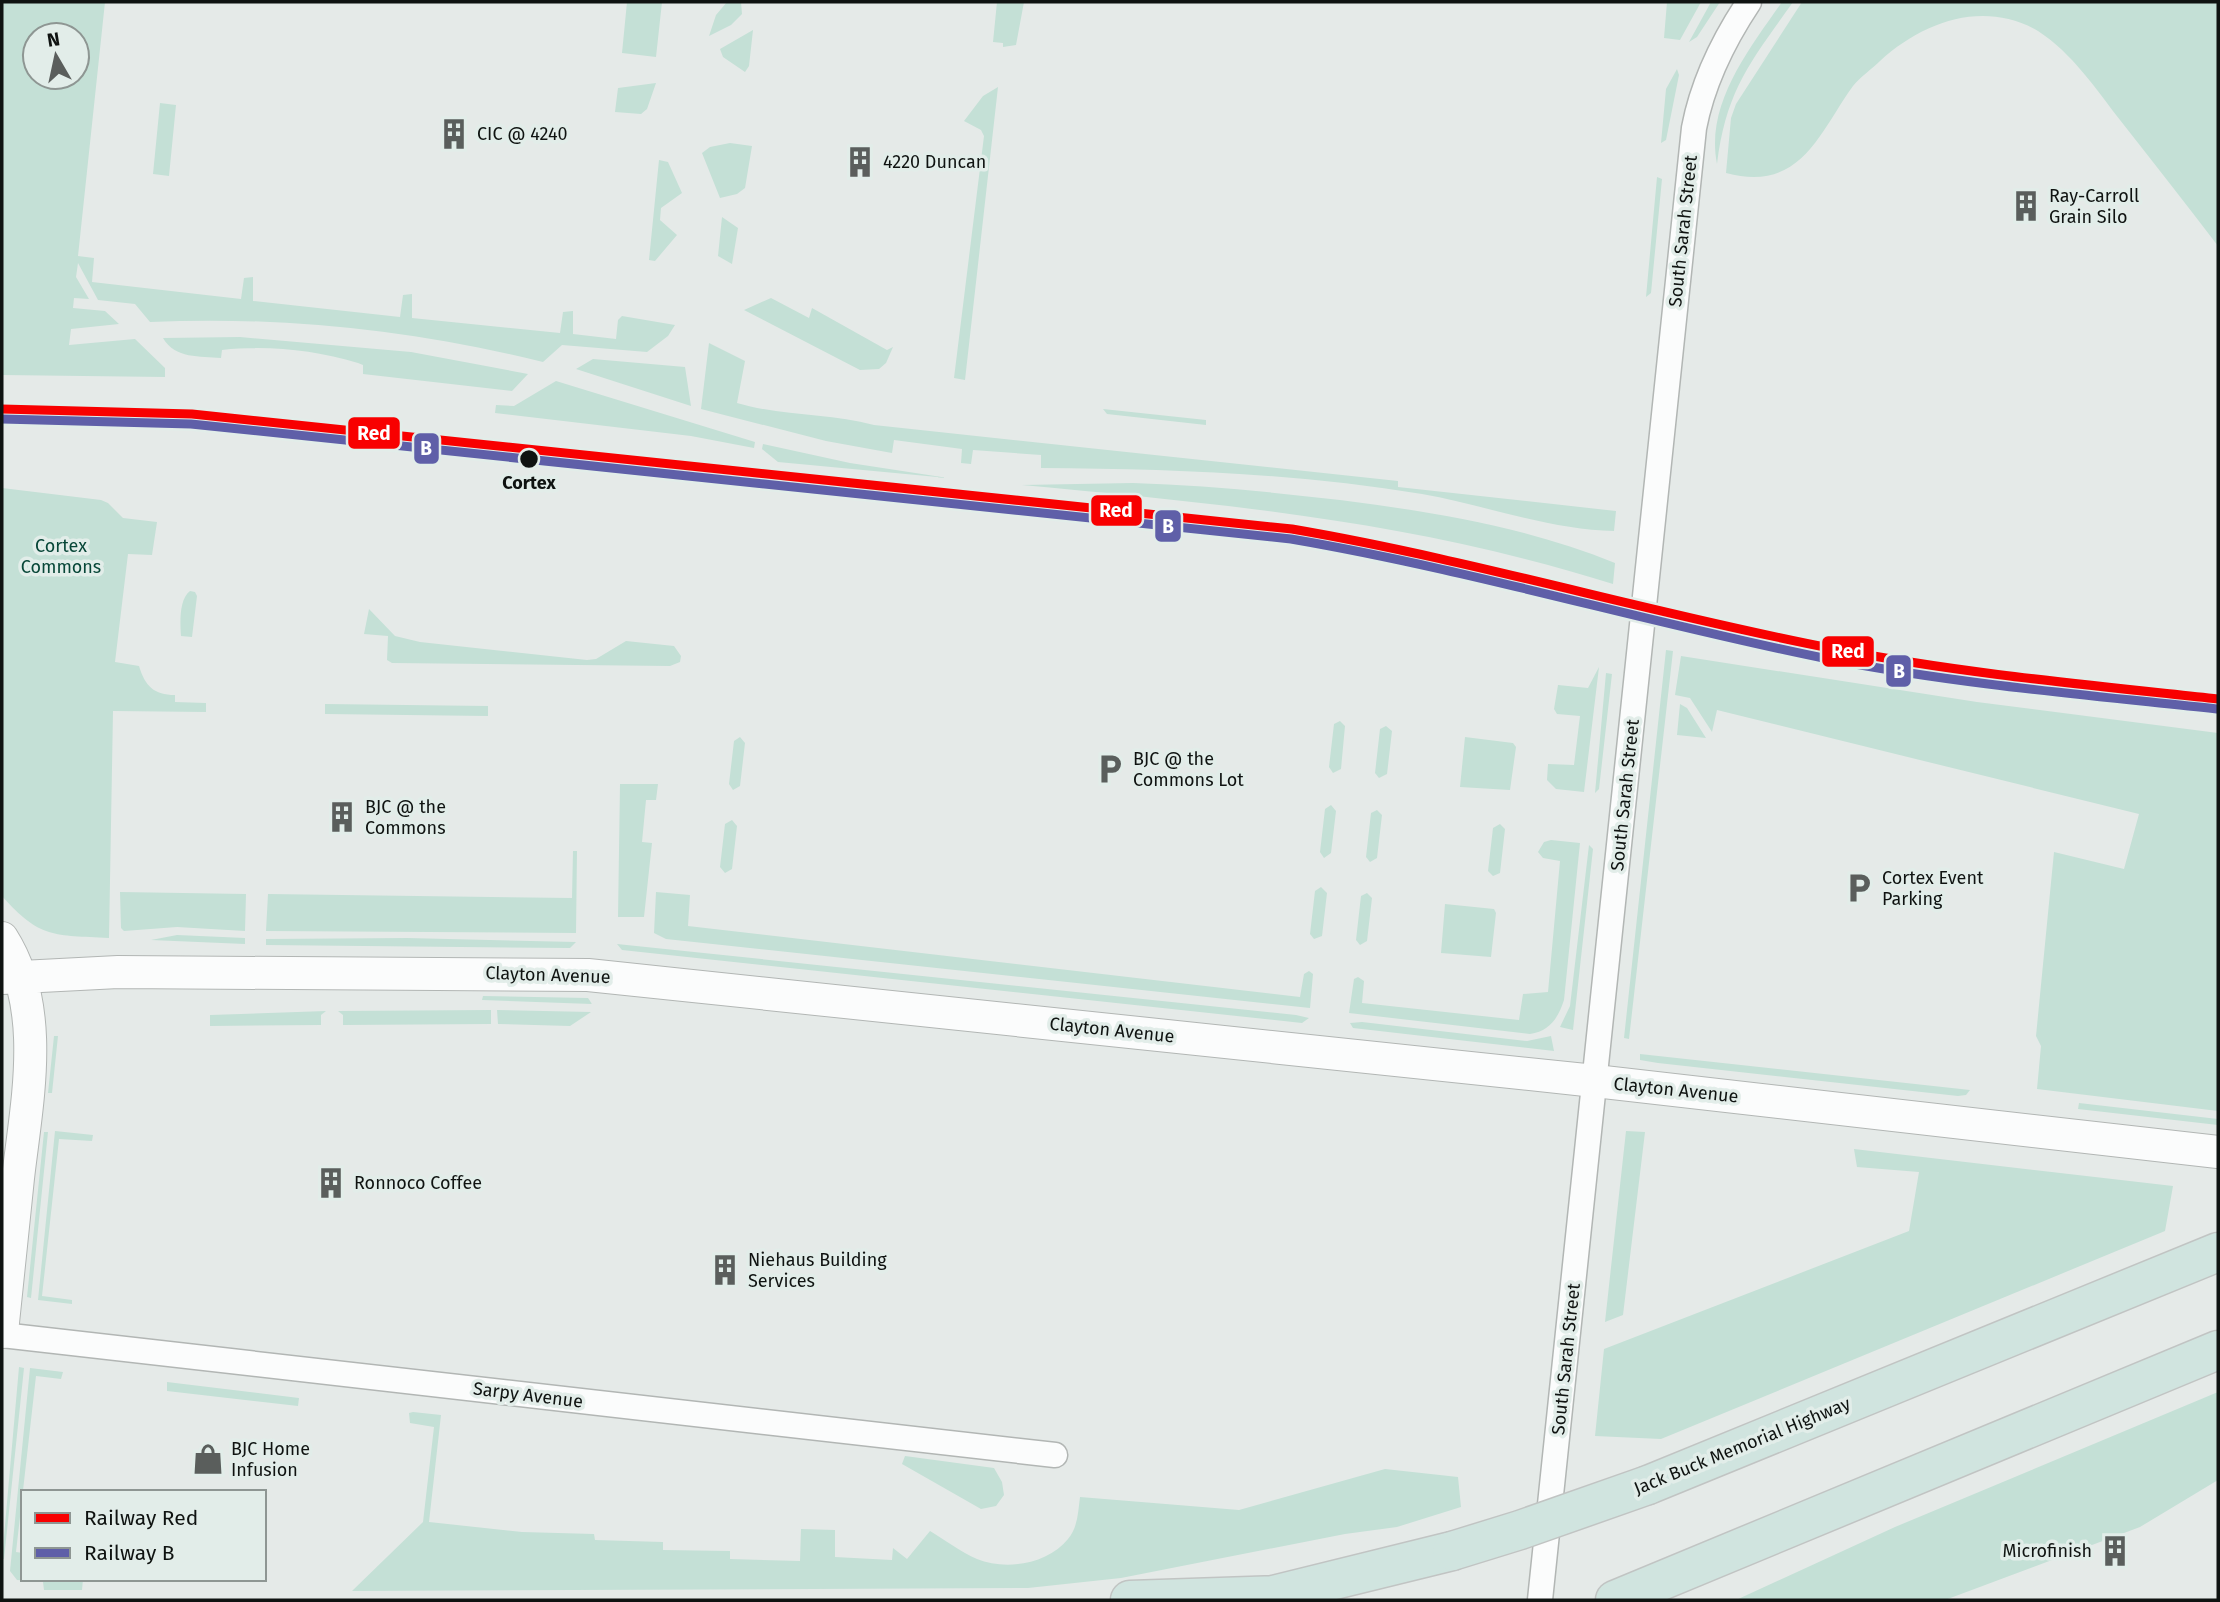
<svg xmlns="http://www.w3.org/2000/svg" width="2220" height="1602" viewBox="0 0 2220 1602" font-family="'Fira Sans',sans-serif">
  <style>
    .green { fill: #c4e0d6; fill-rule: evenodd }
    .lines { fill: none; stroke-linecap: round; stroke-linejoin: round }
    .minor-casing { stroke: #b2b6b4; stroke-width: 27 }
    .tertiary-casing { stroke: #b2b6b4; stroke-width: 34 }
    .motorway-casing { stroke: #c1c4c3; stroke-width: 41 }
    .minor { stroke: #fbfcfc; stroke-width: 24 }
    .tertiary { stroke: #fbfcfc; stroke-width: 32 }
    .motorway { stroke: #d0e4df; stroke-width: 38 }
    .motorway-bridge-casing { stroke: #c1c4c3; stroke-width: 41; stroke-linecap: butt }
    .motorway-bridge { stroke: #d0e4df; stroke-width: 38 }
    .rail-1-casing { stroke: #e2ede9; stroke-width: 14 }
    .rail-2-casing { stroke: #e2ede9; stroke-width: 14 }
    .rail-1 { stroke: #f80000; stroke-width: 9 }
    .rail-2 { stroke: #5f5fa8; stroke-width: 9 }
    .stop-dot { fill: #0f1311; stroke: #e2ede9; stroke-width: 2.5 }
    .labels { text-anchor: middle; stroke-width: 7; stroke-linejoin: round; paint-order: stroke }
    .poi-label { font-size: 18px; fill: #0f1311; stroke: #e2ede9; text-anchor: start }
    .street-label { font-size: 18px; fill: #0f1311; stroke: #e2ede9 }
    .stop-label { font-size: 18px; font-weight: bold; fill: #0f1311; stroke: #e2ede9 }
    .park-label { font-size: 18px; fill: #084738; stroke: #e2ede9 }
    .line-badge { stroke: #e2ede9; stroke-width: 2.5 }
    .badge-label { font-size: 19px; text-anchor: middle; font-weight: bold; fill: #fff }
  </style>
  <rect width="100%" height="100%" fill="#e5eae8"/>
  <!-- green -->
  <path class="green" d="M 2,2 L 105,2 L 78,256 L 94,258 L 92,282 L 241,299 L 244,278 L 253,277 L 253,301 L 400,317 L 403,295 L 412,294 L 412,318 L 560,333 L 563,312 L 573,311 L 573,334 L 616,339 L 618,320 L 622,316 L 675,325 L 668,336 L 647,352 L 562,345 L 543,362 C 414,330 283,316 150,322 L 135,304 L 98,300 L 78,263 L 76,277 L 89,299 L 74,298 L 73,308 L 105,311 L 119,324 L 71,329 L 69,345 L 135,339 L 165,368 L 165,377 L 2,375 ZM 35,35 L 77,35 L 77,77 L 35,77 Z
    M 627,2 L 662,2 L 656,57 L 622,53 Z
    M 727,2 L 741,2 L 742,14 L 731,25 L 709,36 L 716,15 Z
    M 997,2 L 1024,2 L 1016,45 L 1003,47 L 1003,43 L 993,42 Z
    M 1667,2 L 1701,2 L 1680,40 L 1664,38 Z
    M 1711,2 L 1720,2 L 1697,37 L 1689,42 Z
    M 1782,2 L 1793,2 C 1751,61 1726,90 1717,164 C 1705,104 1750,48 1782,2 Z
    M 1802,2 L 2218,2 L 2218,246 C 2186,204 2153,162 2120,120 C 2095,88 2073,54 2038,31 C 1984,0 1924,21 1880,61 C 1872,69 1860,77 1853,86 C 1819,133 1801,193 1726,173 L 1731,118 L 1736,104 Z
    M 753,30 L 749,66 L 745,72 L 723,57 L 720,49 Z
    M 1677,69 L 1679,75 L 1666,140 L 1661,143 L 1666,89 Z
    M 656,83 L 647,109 L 641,114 L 615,112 L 618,88 Z
    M 998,87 L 965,380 L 954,378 L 984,136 L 981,130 L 964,121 L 983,96 Z
    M 160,103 L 176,105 L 169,176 L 153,174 Z
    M 730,143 L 752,146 L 745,188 L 737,194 L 720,198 L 702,153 L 710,147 Z
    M 659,160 L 668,162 L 682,193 L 661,208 L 660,220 L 677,235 L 655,261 L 649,260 Z
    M 1657,177 L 1662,179 L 1651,293 L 1646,297 Z
    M 722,217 L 738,228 L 732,264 L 718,256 Z
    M 771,298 L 809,318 L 812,308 L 887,350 L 893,347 L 886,363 L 879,369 L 860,370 L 744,310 Z
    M 240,337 L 411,352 L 528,374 L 512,391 L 363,374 L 363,365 L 358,363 C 314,350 268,345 222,350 L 221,358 C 200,356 175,359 163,338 Z
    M 709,343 L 745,361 L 737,403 C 781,416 829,413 874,425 L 1398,481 L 1398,487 L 1616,511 L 1614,531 C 1551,530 1484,505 1422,494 C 1295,473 1169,469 1041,468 L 1041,455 L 973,450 L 971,464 L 961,463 L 962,449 L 894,440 L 892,453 L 826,441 L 701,409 Z
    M 593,359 L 685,367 L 691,406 L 576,369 Z
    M 556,381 L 755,442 L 754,448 L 691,436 L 495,413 L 496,405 L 514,406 Z
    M 1103,409 L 1206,420 L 1206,425 L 1107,414 Z
    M 763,444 L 850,463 L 948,478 L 778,462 L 762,449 Z
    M 1133,483 C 1202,485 1271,492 1340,500 C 1434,512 1527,527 1615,563 L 1613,584 C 1417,522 1225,504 1022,485 Z
    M 2,488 L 101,500 L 108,503 L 123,518 L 157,522 L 152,555 L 128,554 L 115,662 L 139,666 C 145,686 154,695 175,695 L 175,702 L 206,703 L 206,712 L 113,711 L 109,938 C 54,935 40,939 2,896 Z
    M 190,591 L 195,592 L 197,596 L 192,637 L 181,636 C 180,623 179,599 190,591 Z
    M 369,609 L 395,636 L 420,642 L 587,660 L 596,659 L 626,641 L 674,646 L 681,656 L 680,662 L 670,666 L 392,663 L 387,660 L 388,636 L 364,634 Z
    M 1666,650 L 1673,651 L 1629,1039 L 1624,1038 Z
    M 1681,656 L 1977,702 L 2218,733 L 2218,1111 L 2037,1089 L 2041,1046 L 2036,1036 L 2054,852 L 2124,869 L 2139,814 L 1717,710 L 1712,732 L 1690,698 L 1675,695 Z
    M 1599,667 L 1584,792 L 1556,789 L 1547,780 L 1548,764 L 1574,765 L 1580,716 L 1557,714 L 1554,709 L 1558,685 L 1588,688 Z
    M 1606,673 L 1612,674 L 1599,789 L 1595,793 Z
    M 325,704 L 488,706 L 488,716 L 325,714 Z
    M 1680,704 L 1687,708 L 1706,738 L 1677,735 Z
    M 1340,721 L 1345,726 L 1341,769 L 1333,773 L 1329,767 L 1334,724 Z
    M 1386,726 L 1392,731 L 1387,774 L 1379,778 L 1375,773 L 1380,729 Z
    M 740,737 L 745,743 L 740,786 L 733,790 L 729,784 L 734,741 Z
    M 1465,737 L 1513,743 L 1516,747 L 1510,790 L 1460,787 Z
    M 620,784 L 658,784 L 656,800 L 646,800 L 642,842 L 652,843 L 644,917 L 618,917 Z
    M 1331,805 L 1336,811 L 1331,853 L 1324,858 L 1320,852 L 1325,809 Z
    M 1377,810 L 1382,815 L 1377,858 L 1370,862 L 1366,857 L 1371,813 Z
    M 732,820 L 737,826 L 732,869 L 725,873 L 720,867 L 725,824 Z
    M 1500,824 L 1505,829 L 1500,873 L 1493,876 L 1488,871 L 1493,828 Z
    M 1551,840 L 1580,843 L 1564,1000 C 1558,1018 1550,1031 1530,1034 L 1349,1013 L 1354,979 L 1358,977 L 1364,981 L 1362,1003 L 1519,1020 L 1523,994 L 1548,992 L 1560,861 L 1543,858 L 1538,852 L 1544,842 Z
    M 1589,845 L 1593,849 L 1573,1030 L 1560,1027 L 1570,1006 Z
    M 573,851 L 577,851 L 576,933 L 266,931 L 268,894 L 572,898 Z
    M 1321,887 L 1327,893 L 1322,936 L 1314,939 L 1310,934 L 1315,891 Z
    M 120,892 L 246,894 L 245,931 L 177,927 L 124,931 L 121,928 Z
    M 656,892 L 690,895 L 688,926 L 1300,997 L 1304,974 L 1309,971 L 1313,974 L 1310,1008 L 666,939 L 654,933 Z
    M 1367,893 L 1372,898 L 1367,941 L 1360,945 L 1356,940 L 1361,896 Z
    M 1445,904 L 1494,909 L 1496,913 L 1491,957 L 1441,953 Z
    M 177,935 L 245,938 L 245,944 L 151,940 Z
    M 407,938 L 576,942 L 570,948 L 266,945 L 266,939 Z
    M 617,944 L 1296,1015 L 1309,1018 L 1302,1023 L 622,950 Z
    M 483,996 L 588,998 L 592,1004 L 482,1000 Z
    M 491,1010 L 491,1024 L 343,1025 L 343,1015 L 338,1011 Z
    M 497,1010 L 591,1012 L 570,1026 L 498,1024 Z
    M 326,1011 L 321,1015 L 321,1025 L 210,1026 L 210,1015 Z
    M 1362,1022 L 1527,1041 L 1551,1036 L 1554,1051 L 1353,1028 L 1350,1023 Z
    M 54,1036 L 58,1036 L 52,1093 L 48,1093 Z
    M 1640,1054 L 1970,1090 L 1966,1095 L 1958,1096 L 1658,1063 L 1640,1060 Z
    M 2079,1103 L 2218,1119 L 2218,1125 L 2078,1109 Z
    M 55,1131 L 93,1135 L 92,1141 L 59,1139 L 42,1296 L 72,1300 L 72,1304 L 38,1300 Z
    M 1626,1131 L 1645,1132 L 1623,1315 L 1605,1322 Z
    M 44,1132 L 48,1132 L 31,1298 L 27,1297 Z
    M 1854,1149 L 2173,1186 L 2165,1231 L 1661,1439 L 1595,1436 L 1604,1349 L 1909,1231 L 1919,1172 L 1857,1167 Z
    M 19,1367 L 24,1368 L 4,1559 L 2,1559 Z
    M 30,1368 L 63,1372 L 61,1379 L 36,1376 L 16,1552 L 23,1553 L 23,1579 L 83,1579 L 82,1590 L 44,1590 L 43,1582 L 17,1580 L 10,1571 Z
    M 167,1382 L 299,1398 L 298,1406 L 167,1391 Z
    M 2218,1392 L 2218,1480 L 2140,1527 L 1945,1600 L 1736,1600 L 1895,1527 Z
    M 413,1412 L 441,1415 L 429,1522 L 522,1532 L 594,1534 L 595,1540 L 663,1542 L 663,1550 L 730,1551 L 730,1559 L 800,1561 L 801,1529 L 835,1530 L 835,1557 L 892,1560 L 893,1548 L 907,1559 L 930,1531 C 945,1540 961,1552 977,1559 C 1006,1571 1048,1564 1068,1539 C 1078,1527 1078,1512 1080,1497 L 1239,1510 L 1385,1469 L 1458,1477 L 1461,1507 L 1397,1527 L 1345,1534 L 1121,1578 L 1028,1588 L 352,1591 L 423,1522 L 434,1427 L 410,1423 L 409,1413 Z
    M 905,1456 L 994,1468 L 1002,1482 L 1004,1495 L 996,1506 L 981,1509 L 902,1464 Z"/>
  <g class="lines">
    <defs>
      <path id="minor" d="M 2,1335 L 1055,1455
        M 1540,1600 L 1694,128 C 1703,81 1723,41 1749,2"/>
      <path id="tertiary" d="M 2,938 C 47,1008 27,1100 18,1178 C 13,1229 7,1281 2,1332
        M 2,978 L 118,972 L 588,975 L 1595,1081 L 2218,1152"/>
      <path id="motorway" d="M 1648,1485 L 2218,1252
        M 1130,1600 L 1278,1595
        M 1253,1600 L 1452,1551
        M 1615,1600 L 2218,1350"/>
    </defs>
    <!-- minor casing -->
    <use href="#minor" class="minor-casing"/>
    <!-- tertiary casing -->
    <use href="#tertiary" class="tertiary-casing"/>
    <!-- motorway casing -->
    <use href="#motorway" class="motorway-casing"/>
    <!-- minor -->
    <use href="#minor" class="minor"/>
    <!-- tertiary -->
    <use href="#tertiary" class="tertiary"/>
    <!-- motorway -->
    <use href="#motorway" class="motorway"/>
    <defs>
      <path id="motorway-bridge" d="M 1452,1551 L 1520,1530 L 1648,1485"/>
    </defs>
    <!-- motorway-bridge casing -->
    <use href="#motorway-bridge" class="motorway-bridge-casing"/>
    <!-- motorway-bridge -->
    <use href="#motorway-bridge" class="motorway-bridge"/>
    <defs>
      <path id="rail-1" d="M 2,409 L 192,414 L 1292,529 C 1473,560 1649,613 1830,648 C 1958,673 2088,685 2218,699"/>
      <path id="rail-2" d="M 2,419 L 191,424 L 1291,539 C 1472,570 1648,623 1828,659 C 1957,684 2087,695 2217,709"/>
    </defs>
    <!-- rail-1 casing -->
    <use href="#rail-1" class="rail-1-casing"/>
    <!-- rail-2 casing -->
    <use href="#rail-2" class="rail-2-casing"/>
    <!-- rail-1 -->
    <use href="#rail-1" class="rail-1"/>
    <!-- rail-2 -->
    <use href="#rail-2" class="rail-2"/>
  </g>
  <!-- icons -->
  <defs>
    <symbol id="building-bare" viewBox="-9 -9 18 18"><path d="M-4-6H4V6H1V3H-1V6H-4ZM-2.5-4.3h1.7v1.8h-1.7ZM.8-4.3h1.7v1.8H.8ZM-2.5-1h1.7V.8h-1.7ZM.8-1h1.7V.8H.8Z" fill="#5a5e5c" stroke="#e2ede9" stroke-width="2.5" paint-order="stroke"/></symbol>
    <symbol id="parking-bare" viewBox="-9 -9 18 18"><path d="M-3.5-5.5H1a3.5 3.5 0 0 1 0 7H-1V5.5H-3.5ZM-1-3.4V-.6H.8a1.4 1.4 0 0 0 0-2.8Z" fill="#5a5e5c" stroke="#e2ede9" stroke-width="2.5" paint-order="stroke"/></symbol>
    <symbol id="shop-bare" viewBox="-9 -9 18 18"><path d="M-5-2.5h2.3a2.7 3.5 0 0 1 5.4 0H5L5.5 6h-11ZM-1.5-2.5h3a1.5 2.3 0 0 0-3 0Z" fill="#5a5e5c" stroke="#e2ede9" stroke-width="2.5" paint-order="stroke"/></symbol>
  </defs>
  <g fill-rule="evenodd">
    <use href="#building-bare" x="432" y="112" width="44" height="44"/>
    <use href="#building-bare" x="838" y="140" width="44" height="44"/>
    <use href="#building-bare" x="2004" y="184" width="44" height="44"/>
    <use href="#parking-bare" x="1088" y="747" width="44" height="44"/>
    <use href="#building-bare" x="320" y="795" width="44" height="44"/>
    <use href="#parking-bare" x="1837" y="866" width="44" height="44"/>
    <use href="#building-bare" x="309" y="1161" width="44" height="44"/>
    <use href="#building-bare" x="703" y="1248" width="44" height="44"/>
    <use href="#shop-bare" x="186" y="1437" width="44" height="44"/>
    <use href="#building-bare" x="2093" y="1529" width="44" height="44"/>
  </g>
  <!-- markers -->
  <circle class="stop-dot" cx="529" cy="459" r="10"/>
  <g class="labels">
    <!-- poi labels -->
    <g class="poi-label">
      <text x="477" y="140">CIC @ 4240</text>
      <text x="883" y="168">4220 Duncan</text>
      <text x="2049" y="202">Ray-Carroll<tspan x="2049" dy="21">Grain Silo</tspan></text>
      <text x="1133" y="765">BJC @ the<tspan x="1133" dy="21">Commons Lot</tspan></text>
      <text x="365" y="813">BJC @ the<tspan x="365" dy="21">Commons</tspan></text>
      <text x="1882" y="884">Cortex Event<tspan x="1882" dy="21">Parking</tspan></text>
      <text x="354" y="1189">Ronnoco Coffee</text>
      <text x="748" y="1266">Niehaus Building<tspan x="748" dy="21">Services</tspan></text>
      <text x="231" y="1455">BJC Home<tspan x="231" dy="21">Infusion</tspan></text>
      <text x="2092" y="1557" text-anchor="end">Microfinish</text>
    </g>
    <!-- street labels -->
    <g class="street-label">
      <text transform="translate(1683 231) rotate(-84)" y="6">South Sarah Street</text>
      <text transform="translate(1625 795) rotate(-84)" y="6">South Sarah Street</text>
      <text transform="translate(548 975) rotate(2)" y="6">Clayton Avenue</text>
      <text transform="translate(1112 1030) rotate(6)" y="6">Clayton Avenue</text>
      <text transform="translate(1676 1090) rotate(6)" y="6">Clayton Avenue</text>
      <text transform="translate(1566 1359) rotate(-84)" y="6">South Sarah Street</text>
      <text transform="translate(528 1395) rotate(7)" y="6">Sarpy Avenue</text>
      <text transform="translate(1742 1446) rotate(-22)" y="6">Jack Buck Memorial Highway</text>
    </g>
    <!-- stop labels -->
    <g class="stop-label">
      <text x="529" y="489">Cortex</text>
    </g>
    <!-- park labels -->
    <g class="park-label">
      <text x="61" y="552">Cortex<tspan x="61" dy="21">Commons</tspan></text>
    </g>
  </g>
  <g class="line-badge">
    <rect x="347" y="416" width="54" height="34" rx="7" fill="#f80000"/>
    <rect x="413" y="432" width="27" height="33" rx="7" fill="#5f5fa8"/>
    <rect x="1090" y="494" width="53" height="33" rx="7" fill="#f80000"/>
    <rect x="1154" y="509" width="28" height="34" rx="7" fill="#5f5fa8"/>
    <rect x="1821" y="635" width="54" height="33" rx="7" fill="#f80000"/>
    <rect x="1885" y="654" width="27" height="34" rx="7" fill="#5f5fa8"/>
  </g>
  <g class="badge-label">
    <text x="374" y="440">Red</text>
    <text x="426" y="455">B</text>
    <text x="1116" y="517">Red</text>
    <text x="1168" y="533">B</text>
    <text x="1848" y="658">Red</text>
    <text x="1899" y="678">B</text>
  </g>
  <!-- border -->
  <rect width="2220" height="1602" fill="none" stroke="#0f1311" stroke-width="7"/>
  <!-- legend -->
  <rect x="21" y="1490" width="245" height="91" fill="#e2ede9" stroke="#8e9693" stroke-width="2"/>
  <rect x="35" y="1513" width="35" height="10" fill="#f80000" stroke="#8e9693" stroke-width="2"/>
  <text x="84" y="1525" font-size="21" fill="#0f1311">Railway Red</text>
  <rect x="35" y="1548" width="35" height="10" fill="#5f5fa8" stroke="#8e9693" stroke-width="2"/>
  <text x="84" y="1560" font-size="21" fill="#0f1311">Railway B</text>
  <!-- north arrow -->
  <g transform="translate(56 56) rotate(351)"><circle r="33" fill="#e2ede9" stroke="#8e9693" stroke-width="2"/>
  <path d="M0-5L12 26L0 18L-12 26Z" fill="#5a5e5c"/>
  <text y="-10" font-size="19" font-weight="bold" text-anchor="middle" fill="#0f1311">N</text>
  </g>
</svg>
